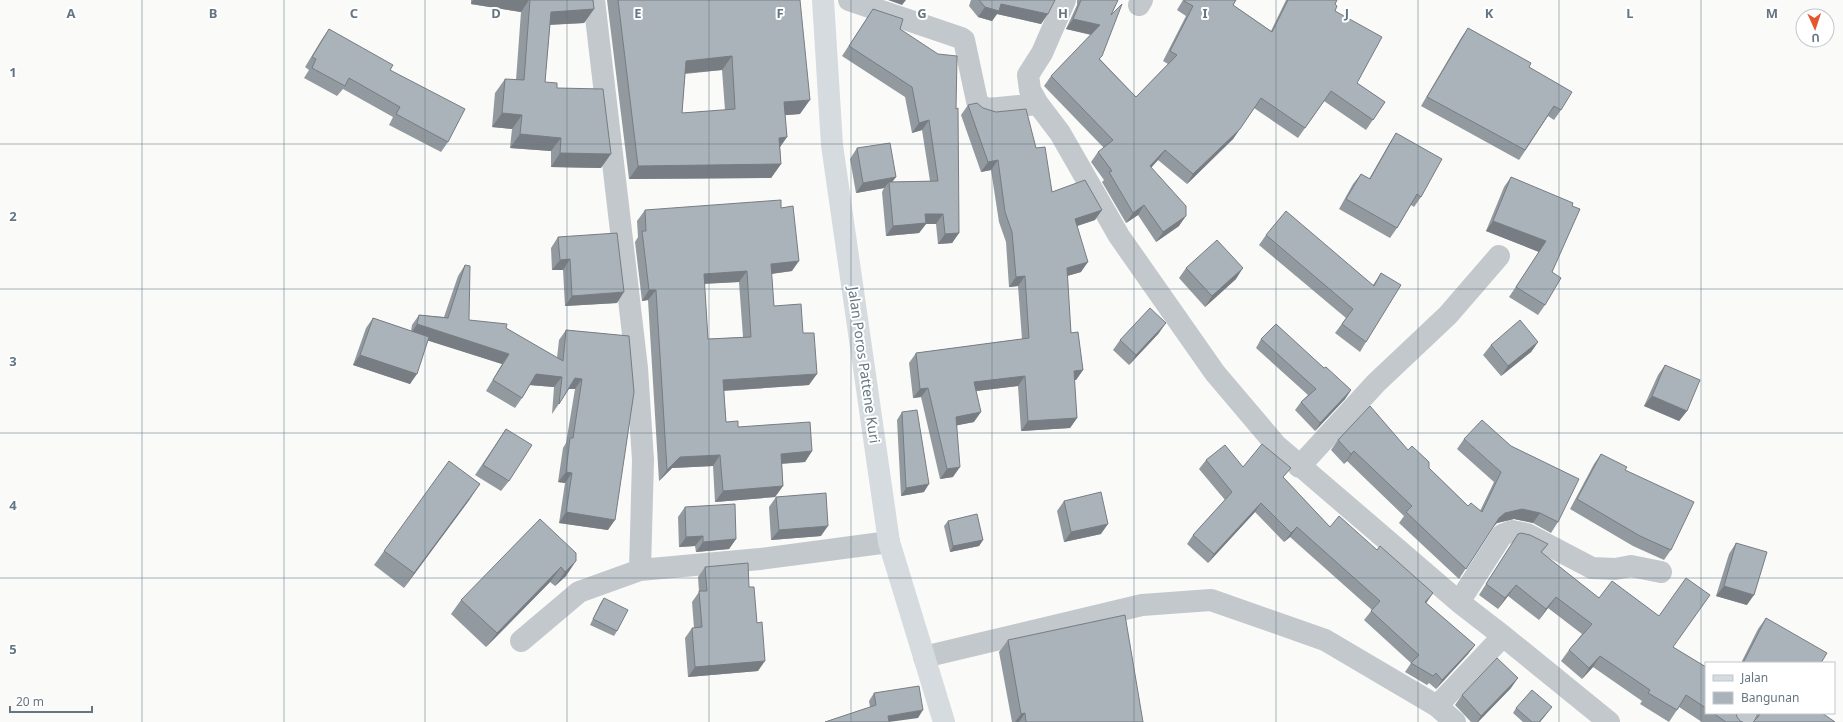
<svg xmlns="http://www.w3.org/2000/svg" width="1843" height="722" viewBox="0 0 1843 722" font-family="'Noto Sans',sans-serif">
  <style>
    .lines { fill: none; stroke-linecap: round; stroke-linejoin: round }
    .street { stroke: #c3c8cc; stroke-width: 22 }
    .secondary { stroke: #d6dbdf; stroke-width: 22 }
    .wall { fill: #929a9f; fill-rule: evenodd }
    .shaded-wall { fill: #777d82 }
    .building { fill: #aab3b9; stroke: #777d82; fill-rule: evenodd }
    .grid { fill: none; stroke: #657683; stroke-width: 1; stroke-opacity: 0.55 }
    .labels { text-anchor: middle; stroke-width: 4; stroke-linejoin: round; paint-order: stroke }
    .street-label { font-size: 14px; fill: #657683; stroke: #fff }
    .grid-label { font-size: 13px; text-anchor: middle; font-weight: bold; fill: #657683; stroke: #fff; stroke-width: 4; stroke-linejoin: round; paint-order: stroke }
  </style>
  <rect width="100%" height="100%" fill="#fafaf8"/>
  <g class="lines">
    <!-- street -->
    <path class="street" d="M 594,0 L 637,368 L 643,460 L 640,570
      M 849,0 L 961,38 L 964,40 L 977,101 L 981,106 L 988,109 L 1038,104
      M 1065,0 L 1042,53 L 1028,75 L 1030,90 L 1038,104 L 1060,133 L 1119,236 L 1215,373 L 1276,445 L 1459,602 L 1503,636 L 1437,706
      M 1139,5 L 1142,0
      M 1299,467 L 1376,383 L 1448,315 L 1499,256
      M 1459,602 L 1502,535 L 1512,531 L 1527,534 L 1592,568 L 1615,569 L 1631,566 L 1661,572
      M 1503,636 L 1609,722
      M 521,641 L 579,592 L 640,570 L 760,559 L 889,542
      M 924,657 L 1142,605 L 1211,600 L 1325,640 L 1437,706 L 1455,722
      M 1740,722 L 1745,713"/>
    <!-- secondary -->
    <path class="secondary" d="M 823,0 L 832,145 L 889,542 L 944,722"/>
  </g>
  <!-- wall -->
  <path class="wall" d="M 471,0 L 593,0 L 594,9 L 584,23 L 550,25 L 545,82 L 557,88 L 601,168 L 551,167 L 551,151 L 510,148 L 512,129 L 492,127 L 495,93 L 505,79 L 516,80 L 521,12 L 471,4 Z
    M 607,0 L 800,0 L 800,114 L 785,115 L 787,137 L 780,147 L 781,164 L 771,178 L 629,179 ZM 722,70 L 725,110 L 682,113 L 685,74 Z
    M 971,0 L 1055,0 L 1041,24 L 997,14 L 992,21 L 978,17 L 969,6 Z
    M 1077,0 L 1118,0 L 1111,15 L 1100,59 L 1136,97 L 1168,64 L 1163,61 L 1186,16 L 1177,10 L 1183,0 L 1236,0 L 1233,5 L 1271,31 L 1286,0 L 1337,0 L 1335,4 L 1335,11 L 1357,83 L 1385,102 L 1366,130 L 1324,101 L 1298,138 L 1254,108 L 1233,139 L 1187,184 L 1158,160 L 1151,168 L 1179,226 L 1156,242 L 1138,215 L 1126,223 L 1102,182 L 1104,180 L 1091,162 L 1098,152 L 1104,148 L 1044,86 L 1051,76 L 1091,35 L 1066,29 L 1077,5 Z
    M 873,9 L 900,29 L 956,109 L 959,233 L 952,243 L 938,244 L 936,224 L 926,224 L 919,233 L 886,236 L 882,192 L 884,188 L 856,193 L 850,159 L 857,148 L 896,177 L 892,182 L 930,181 L 922,130 L 912,133 L 905,97 L 842,56 Z
    M 1468,28 L 1529,67 L 1561,110 L 1554,120 L 1548,116 L 1519,160 L 1421,106 L 1461,38 Z
    M 329,29 L 390,70 L 448,142 L 441,152 L 389,125 L 393,117 L 343,89 L 337,96 L 304,78 L 309,70 L 305,67 L 322,39 Z
    M 968,105 L 1036,148 L 1052,192 L 1095,220 L 1077,226 L 1081,272 L 1067,276 L 1071,333 L 1083,370 L 1076,380 L 1074,380 L 1077,418 L 1070,428 L 1021,431 L 1018,386 L 976,391 L 974,422 L 957,425 L 953,477 L 940,479 L 921,397 L 913,398 L 909,363 L 916,353 L 1022,339 L 1018,286 L 1009,287 L 1006,242 L 999,222 L 991,170 L 981,172 L 961,115 Z
    M 1396,133 L 1421,197 L 1414,207 L 1411,205 L 1397,228 L 1390,238 L 1339,209 L 1353,184 L 1361,174 L 1369,179 L 1389,144 Z
    M 1511,177 L 1572,206 L 1552,272 L 1545,305 L 1538,315 L 1509,297 L 1539,252 L 1486,231 L 1504,187 Z
    M 781,208 L 792,271 L 771,274 L 774,306 L 803,333 L 809,385 L 724,391 L 726,422 L 738,427 L 812,451 L 805,462 L 782,464 L 783,486 L 775,497 L 715,502 L 713,466 L 672,468 L 659,481 L 648,300 L 642,301 L 635,242 L 638,237 L 637,221 L 645,210 ZM 739,282 L 743,337 L 708,339 L 704,284 Z
    M 1266,235 L 1373,285 L 1381,273 L 1366,342 L 1360,352 L 1335,333 L 1346,318 L 1259,245 Z
    M 558,237 L 617,303 L 565,306 L 563,270 L 552,270 L 551,248 Z
    M 465,265 L 469,320 L 506,328 L 557,358 L 559,340 L 566,330 L 629,336 L 608,530 L 559,523 L 565,483 L 558,482 L 563,448 L 566,443 L 575,389 L 569,389 L 552,414 L 554,387 L 530,385 L 522,398 L 515,408 L 486,391 L 502,364 L 428,340 L 410,384 L 353,365 L 366,328 L 373,318 L 411,331 L 412,325 L 419,315 L 444,317 L 458,276 Z
    M 1186,268 L 1236,279 L 1205,307 L 1179,278 Z
    M 1159,333 L 1129,365 L 1113,350 L 1120,340 Z
    M 1261,339 L 1324,368 L 1351,390 L 1345,399 L 1315,431 L 1295,410 L 1301,402 L 1308,395 L 1256,348 Z
    M 1538,342 L 1531,352 L 1501,376 L 1483,355 L 1491,345 Z
    M 1665,365 L 1687,411 L 1679,421 L 1644,406 L 1658,375 Z
    M 902,412 L 924,492 L 901,496 L 897,420 Z
    M 506,429 L 509,481 L 501,491 L 475,475 Z
    M 1464,439 L 1558,522 L 1551,533 L 1533,523 L 1514,519 L 1497,523 L 1493,527 L 1459,579 L 1399,523 L 1404,516 L 1347,461 L 1344,464 L 1331,450 L 1338,440 L 1408,450 L 1429,468 L 1468,506 L 1480,511 L 1494,482 L 1457,449 Z
    M 1601,454 L 1625,470 L 1671,550 L 1664,560 L 1633,546 L 1570,509 L 1594,464 Z
    M 1206,460 L 1243,467 L 1284,478 L 1330,527 L 1426,603 L 1475,645 L 1468,654 L 1436,689 L 1429,683 L 1427,685 L 1405,672 L 1411,663 L 1364,620 L 1372,610 L 1290,537 L 1284,542 L 1255,512 L 1208,563 L 1187,544 L 1193,535 L 1225,500 L 1199,469 Z
    M 776,497 L 821,536 L 771,540 L 769,507 Z
    M 470,499 L 404,588 L 374,565 L 384,551 Z
    M 1064,501 L 1101,534 L 1064,542 L 1057,511 Z
    M 685,507 L 736,539 L 729,549 L 696,552 L 695,546 L 679,547 L 678,517 Z
    M 948,521 L 983,540 L 979,546 L 950,552 L 944,526 Z
    M 1518,534 L 1548,544 L 1541,553 L 1599,598 L 1673,648 L 1706,667 L 1706,713 L 1736,713 L 1737,717 L 1741,722 L 1743,722 L 1702,722 L 1679,707 L 1669,722 L 1640,704 L 1642,701 L 1593,667 L 1582,679 L 1561,661 L 1569,650 L 1582,634 L 1548,608 L 1539,620 L 1508,596 L 1498,609 L 1479,595 Z
    M 1736,543 L 1747,605 L 1716,596 L 1729,554 Z
    M 576,553 L 566,576 L 555,586 L 550,582 L 486,647 L 451,614 L 461,600 Z
    M 705,567 L 749,587 L 758,671 L 688,677 L 685,638 L 692,628 L 694,628 L 692,602 L 699,592 L 698,577 Z
    M 604,598 L 617,631 L 614,636 L 590,625 L 600,604 Z
    M 1766,618 L 1821,663 L 1741,663 L 1758,629 Z
    M 1008,640 L 1143,722 L 1012,722 L 999,652 Z
    M 1511,688 L 1478,722 L 1471,722 L 1455,705 L 1462,695 Z
    M 874,693 L 918,718 L 870,707 L 869,701 Z
    M 1516,708 L 1548,712 L 1540,722 L 1523,722 L 1513,713 Z
    M 1757,713 L 1822,713 L 1753,722 Z"/>
  <!-- shaded-wall -->
  <path class="shaded-wall" d="M 473,0 L 529,0 L 521,12 L 471,4 Z
    M 888,0 L 906,0 L 902,5 Z
    M 1001,4 L 1048,14 L 1041,24 L 997,14 L 992,21 L 978,17 L 985,7 Z
    M 594,9 L 584,23 L 542,25 L 551,12 Z
    M 1073,19 L 1100,25 L 1093,35 L 1066,29 Z
    M 732,56 L 722,70 L 676,74 L 686,61 Z
    M 810,100 L 800,114 L 775,116 L 784,102 Z
    M 502,113 L 522,115 L 512,129 L 492,127 Z
    M 929,120 L 922,130 L 912,133 L 919,123 Z
    M 1240,129 L 1233,139 L 1187,184 L 1193,174 Z
    M 520,134 L 561,138 L 551,151 L 510,148 Z
    M 787,137 L 777,151 L 779,138 Z
    M 1165,150 L 1158,160 L 1143,176 L 1150,166 Z
    M 560,153 L 611,154 L 601,168 L 551,167 Z
    M 998,160 L 991,170 L 981,172 L 988,162 Z
    M 781,164 L 771,178 L 629,179 L 638,166 Z
    M 896,177 L 889,186 L 889,182 L 884,188 L 856,193 L 863,183 Z
    M 1144,205 L 1138,215 L 1126,223 L 1133,213 Z
    M 1102,210 L 1095,220 L 1068,229 L 1075,219 Z
    M 925,214 L 943,214 L 936,224 L 926,224 L 919,233 L 886,236 L 893,226 Z
    M 1186,216 L 1179,226 L 1156,242 L 1163,232 Z
    M 1493,221 L 1546,241 L 1539,252 L 1486,231 Z
    M 959,233 L 952,243 L 938,244 L 945,234 Z
    M 570,259 L 563,270 L 552,270 L 560,260 Z
    M 799,261 L 792,271 L 763,275 L 771,264 Z
    M 1088,262 L 1081,272 L 1060,278 L 1067,268 Z
    M 1243,268 L 1236,279 L 1205,307 L 1212,296 Z
    M 747,271 L 739,282 L 696,284 L 704,274 Z
    M 1025,276 L 1018,286 L 1009,287 L 1016,277 Z
    M 649,290 L 656,290 L 648,300 L 642,301 Z
    M 624,292 L 617,303 L 565,306 L 572,296 Z
    M 1166,323 L 1159,333 L 1129,365 L 1136,355 Z
    M 417,324 L 509,354 L 502,364 L 410,335 Z
    M 1538,342 L 1531,352 L 1501,376 L 1508,366 Z
    M 360,355 L 417,374 L 410,384 L 353,365 Z
    M 1083,370 L 1076,380 L 1067,381 L 1074,371 Z
    M 536,374 L 562,377 L 554,387 L 529,385 Z
    M 817,374 L 809,385 L 716,391 L 723,380 Z
    M 1025,376 L 1018,386 L 967,392 L 974,382 Z
    M 575,378 L 582,379 L 575,389 L 568,389 Z
    M 928,388 L 921,397 L 913,398 L 920,389 Z
    M 1351,390 L 1345,399 L 1315,431 L 1320,423 Z
    M 1652,396 L 1687,411 L 1679,421 L 1644,406 Z
    M 981,412 L 974,422 L 949,427 L 956,417 Z
    M 1077,418 L 1070,428 L 1021,431 L 1028,421 Z
    M 812,451 L 805,462 L 773,464 L 781,454 Z
    M 1354,451 L 1347,461 L 1344,464 L 1351,454 Z
    M 720,455 L 713,466 L 672,468 L 659,481 L 667,470 L 680,457 Z
    M 960,467 L 953,477 L 940,479 L 947,469 Z
    M 566,472 L 572,473 L 565,483 L 558,482 Z
    M 480,484 L 470,499 L 404,588 L 414,573 Z
    M 929,484 L 924,492 L 901,496 L 906,488 Z
    M 783,486 L 775,497 L 715,502 L 723,491 Z
    M 1261,503 L 1255,512 L 1208,563 L 1214,554 Z
    M 1522,509 L 1540,513 L 1533,523 L 1514,519 L 1497,523 L 1491,528 L 1499,518 L 1505,513 Z
    M 566,512 L 615,520 L 608,530 L 559,523 Z
    M 1108,524 L 1101,534 L 1064,542 L 1071,532 Z
    M 828,526 L 821,536 L 771,540 L 779,530 Z
    M 1297,527 L 1290,537 L 1284,542 L 1291,533 Z
    M 703,536 L 695,546 L 679,547 L 686,537 Z
    M 736,539 L 729,549 L 696,552 L 703,542 Z
    M 983,540 L 979,546 L 950,552 L 953,546 Z
    M 576,561 L 566,576 L 555,586 L 565,572 Z
    M 561,567 L 550,582 L 486,647 L 497,633 Z
    M 1516,585 L 1508,596 L 1498,609 L 1505,598 Z
    M 1724,586 L 1754,595 L 1747,605 L 1716,596 Z
    M 1433,593 L 1427,602 L 1419,611 L 1425,602 Z
    M 1556,597 L 1548,608 L 1539,620 L 1546,609 Z
    M 1475,645 L 1468,654 L 1436,689 L 1442,680 Z
    M 1600,656 L 1593,667 L 1582,679 L 1589,668 Z
    M 765,661 L 758,671 L 688,677 L 695,667 Z
    M 1518,678 L 1511,688 L 1478,722 L 1477,722 L 1481,716 Z
    M 1552,707 L 1540,722 L 1539,722 Z
    M 923,710 L 918,718 L 889,722 L 888,716 Z
    M 1025,713 L 1019,722 L 1015,722 L 1021,714 Z"/>
  <!-- building -->
  <path class="building" d="M 530,0 L 593,0 L 594,9 L 551,12 L 545,82 L 557,83 L 557,88 L 603,89 L 611,154 L 560,153 L 561,138 L 520,134 L 522,115 L 502,113 L 505,79 L 524,80 Z
    M 618,0 L 800,0 L 810,100 L 784,102 L 787,137 L 779,138 L 781,164 L 638,166 ZM 732,56 L 735,109 L 682,113 L 686,61 Z
    M 979,0 L 1055,0 L 1048,14 L 1001,4 L 999,11 L 985,7 Z
    M 1081,0 L 1118,0 L 1111,15 L 1122,4 L 1102,56 L 1099,59 L 1136,97 L 1177,55 L 1170,51 L 1193,6 L 1184,1 L 1184,0 L 1236,0 L 1233,5 L 1272,32 L 1288,0 L 1337,0 L 1335,4 L 1337,6 L 1335,11 L 1382,37 L 1357,83 L 1385,102 L 1373,120 L 1331,91 L 1305,128 L 1261,98 L 1240,129 L 1193,174 L 1165,150 L 1150,166 L 1186,206 L 1186,216 L 1163,232 L 1144,205 L 1133,213 L 1109,172 L 1112,171 L 1098,152 L 1113,140 L 1051,76 L 1100,25 L 1073,19 Z
    M 873,9 L 903,19 L 900,29 L 938,54 L 957,56 L 956,109 L 958,108 L 959,233 L 945,234 L 943,214 L 925,214 L 926,223 L 893,226 L 889,182 L 938,181 L 929,120 L 919,123 L 912,87 L 849,46 Z
    M 1468,28 L 1531,63 L 1529,67 L 1572,92 L 1561,110 L 1554,106 L 1525,150 L 1427,97 Z
    M 329,29 L 393,65 L 390,70 L 465,109 L 448,142 L 396,114 L 400,107 L 349,78 L 345,86 L 312,68 L 316,59 L 312,57 Z
    M 977,103 L 983,108 L 996,112 L 1026,109 L 1036,148 L 1045,147 L 1052,192 L 1085,180 L 1102,210 L 1075,219 L 1088,262 L 1067,268 L 1071,333 L 1078,332 L 1083,370 L 1074,371 L 1077,418 L 1028,421 L 1025,376 L 974,382 L 981,412 L 956,417 L 960,467 L 947,469 L 928,388 L 920,389 L 916,353 L 1029,338 L 1025,276 L 1016,277 L 1012,232 L 1005,212 L 998,160 L 988,162 L 968,105 Z
    M 1396,133 L 1442,159 L 1421,197 L 1417,194 L 1397,228 L 1346,199 L 1361,174 L 1370,179 Z
    M 890,143 L 896,177 L 863,183 L 857,148 Z
    M 1511,177 L 1573,203 L 1572,206 L 1580,209 L 1552,272 L 1561,278 L 1545,305 L 1516,287 L 1546,241 L 1493,221 Z
    M 781,200 L 781,208 L 793,206 L 799,261 L 771,264 L 774,306 L 801,304 L 803,333 L 814,333 L 817,374 L 723,380 L 726,422 L 738,421 L 738,427 L 810,422 L 812,451 L 781,454 L 783,486 L 723,491 L 720,455 L 680,457 L 667,470 L 656,290 L 649,290 L 642,231 L 646,231 L 645,210 ZM 747,271 L 751,337 L 708,339 L 704,274 Z
    M 1286,211 L 1374,286 L 1381,273 L 1401,285 L 1366,342 L 1342,324 L 1353,309 L 1266,235 Z
    M 617,233 L 624,292 L 572,296 L 570,259 L 560,260 L 558,237 Z
    M 1217,240 L 1243,268 L 1212,296 L 1186,268 Z
    M 465,265 L 470,266 L 469,320 L 507,324 L 506,328 L 563,361 L 566,330 L 629,336 L 634,392 L 615,520 L 566,512 L 572,473 L 566,472 L 570,438 L 573,438 L 582,379 L 575,378 L 559,404 L 562,377 L 536,374 L 522,398 L 493,380 L 509,354 L 417,324 L 419,315 L 448,318 Z
    M 1150,308 L 1166,323 L 1136,355 L 1120,340 Z
    M 373,318 L 429,337 L 417,374 L 360,355 Z
    M 1520,320 L 1538,342 L 1508,366 L 1491,345 Z
    M 1276,324 L 1324,368 L 1326,367 L 1351,390 L 1320,423 L 1301,402 L 1316,389 L 1261,339 Z
    M 1665,365 L 1700,380 L 1687,411 L 1652,396 Z
    M 1370,406 L 1408,450 L 1412,446 L 1429,462 L 1429,468 L 1468,506 L 1471,503 L 1482,512 L 1501,472 L 1464,439 L 1482,420 L 1511,446 L 1579,479 L 1558,522 L 1540,513 L 1522,509 L 1505,513 L 1499,518 L 1466,569 L 1406,512 L 1412,506 L 1354,451 L 1351,454 L 1338,440 Z
    M 917,410 L 929,484 L 906,488 L 902,412 Z
    M 506,429 L 532,445 L 509,481 L 483,465 Z
    M 1262,444 L 1291,468 L 1283,477 L 1330,527 L 1339,516 L 1377,550 L 1380,546 L 1433,593 L 1425,602 L 1475,645 L 1442,680 L 1436,673 L 1433,676 L 1411,663 L 1419,655 L 1371,611 L 1380,601 L 1297,527 L 1291,533 L 1261,503 L 1214,554 L 1193,535 L 1232,492 L 1206,460 L 1225,445 L 1243,467 Z
    M 1601,454 L 1627,467 L 1625,470 L 1694,502 L 1671,550 L 1640,536 L 1577,499 Z
    M 449,461 L 480,484 L 414,573 L 384,551 Z
    M 1101,492 L 1108,524 L 1071,532 L 1064,501 Z
    M 826,493 L 828,526 L 779,530 L 776,497 Z
    M 735,504 L 736,539 L 703,542 L 703,536 L 686,537 L 685,507 Z
    M 977,514 L 983,540 L 953,546 L 948,521 Z
    M 540,519 L 576,553 L 576,561 L 565,572 L 561,567 L 497,633 L 461,600 Z
    M 1521,533 L 1530,535 L 1548,544 L 1541,552 L 1599,598 L 1612,581 L 1659,616 L 1686,578 L 1710,595 L 1673,647 L 1706,667 L 1706,708 L 1686,695 L 1677,710 L 1648,693 L 1650,690 L 1600,656 L 1589,668 L 1569,650 L 1592,624 L 1556,597 L 1546,609 L 1516,585 L 1505,598 L 1486,584 L 1518,534 Z
    M 1736,543 L 1767,552 L 1754,595 L 1724,586 Z
    M 748,563 L 749,587 L 754,587 L 757,623 L 762,622 L 765,661 L 695,667 L 692,628 L 702,627 L 699,591 L 707,591 L 705,567 Z
    M 604,598 L 628,610 L 617,631 L 593,619 Z
    M 1125,615 L 1143,722 L 1026,722 L 1025,713 L 1021,714 L 1008,640 Z
    M 1766,618 L 1827,653 L 1821,663 L 1743,663 Z
    M 1497,658 L 1518,678 L 1481,716 L 1462,695 Z
    M 919,686 L 923,710 L 888,716 L 889,722 L 825,722 L 876,705 L 874,693 Z
    M 1532,690 L 1552,707 L 1539,722 L 1532,722 L 1516,708 Z
    M 1713,713 L 1736,713 L 1737,717 L 1741,722 L 1743,722 L 1726,722 Z
    M 1760,713 L 1822,713 L 1835,722 L 1753,722 L 1758,717 Z"/>
  <!-- grid -->
  <path class="grid" d="M 142,0 L 142,722M 284,0 L 284,722M 425,0 L 425,722M 567,0 L 567,722M 709,0 L 709,722M 851,0 L 851,722M 992,0 L 992,722M 1134,0 L 1134,722M 1276,0 L 1276,722M 1418,0 L 1418,722M 1559,0 L 1559,722M 1701,0 L 1701,722M 0,144 L 1843,144M 0,289 L 1843,289M 0,433 L 1843,433M 0,578 L 1843,578"/>
  <g class="labels">
    <!-- street labels -->
    <g class="street-label">
      <text transform="translate(864 365) rotate(82)" y="5">Jalan Poros Pattene Kuri</text>
    </g>
  </g>
  <g class="grid-label">
    <text x="71" y="18">A</text>
    <text x="213" y="18">B</text>
    <text x="354" y="18">C</text>
    <text x="496" y="18">D</text>
    <text x="638" y="18">E</text>
    <text x="780" y="18">F</text>
    <text x="922" y="18">G</text>
    <text x="1063" y="18">H</text>
    <text x="1205" y="18">I</text>
    <text x="1347" y="18">J</text>
    <text x="1489" y="18">K</text>
    <text x="1630" y="18">L</text>
    <text x="1772" y="18">M</text>
    <text x="13" y="77">1</text>
    <text x="13" y="221">2</text>
    <text x="13" y="366">3</text>
    <text x="13" y="510">4</text>
    <text x="13" y="654">5</text>
  </g>
  <!-- legend -->
  <rect x="1705" y="662" width="130" height="52" fill="#ffffff" stroke="#c1c8cd"/>
  <rect x="1713" y="675" width="20" height="6" fill="#d6dbdf" stroke="#c1c8cd"/>
  <text x="1741" y="682" font-size="12" fill="#657683">Jalan</text>
  <rect x="1713" y="692" width="20" height="12" fill="#aab3b9" stroke="#c1c8cd"/>
  <text x="1741" y="702" font-size="12" fill="#657683">Bangunan</text>
  <!-- north arrow -->
  <g transform="translate(1815 28) rotate(177)"><circle r="19" fill="#ffffff" stroke="#c1c8cd"/>
  <path d="M0-3L7 15L0 10L-7 15Z" fill="#e4572e"/>
  <text y="-6" font-size="11" font-weight="bold" text-anchor="middle" fill="#657683">U</text>
  </g>
  <!-- scale -->
  <path d="M10 706v6h82v-6" fill="none" stroke="#657683" stroke-width="2"/>
  <text x="16" y="706" font-size="12" fill="#657683" stroke="#ffffff" stroke-width="3" paint-order="stroke">20 m</text>
</svg>
